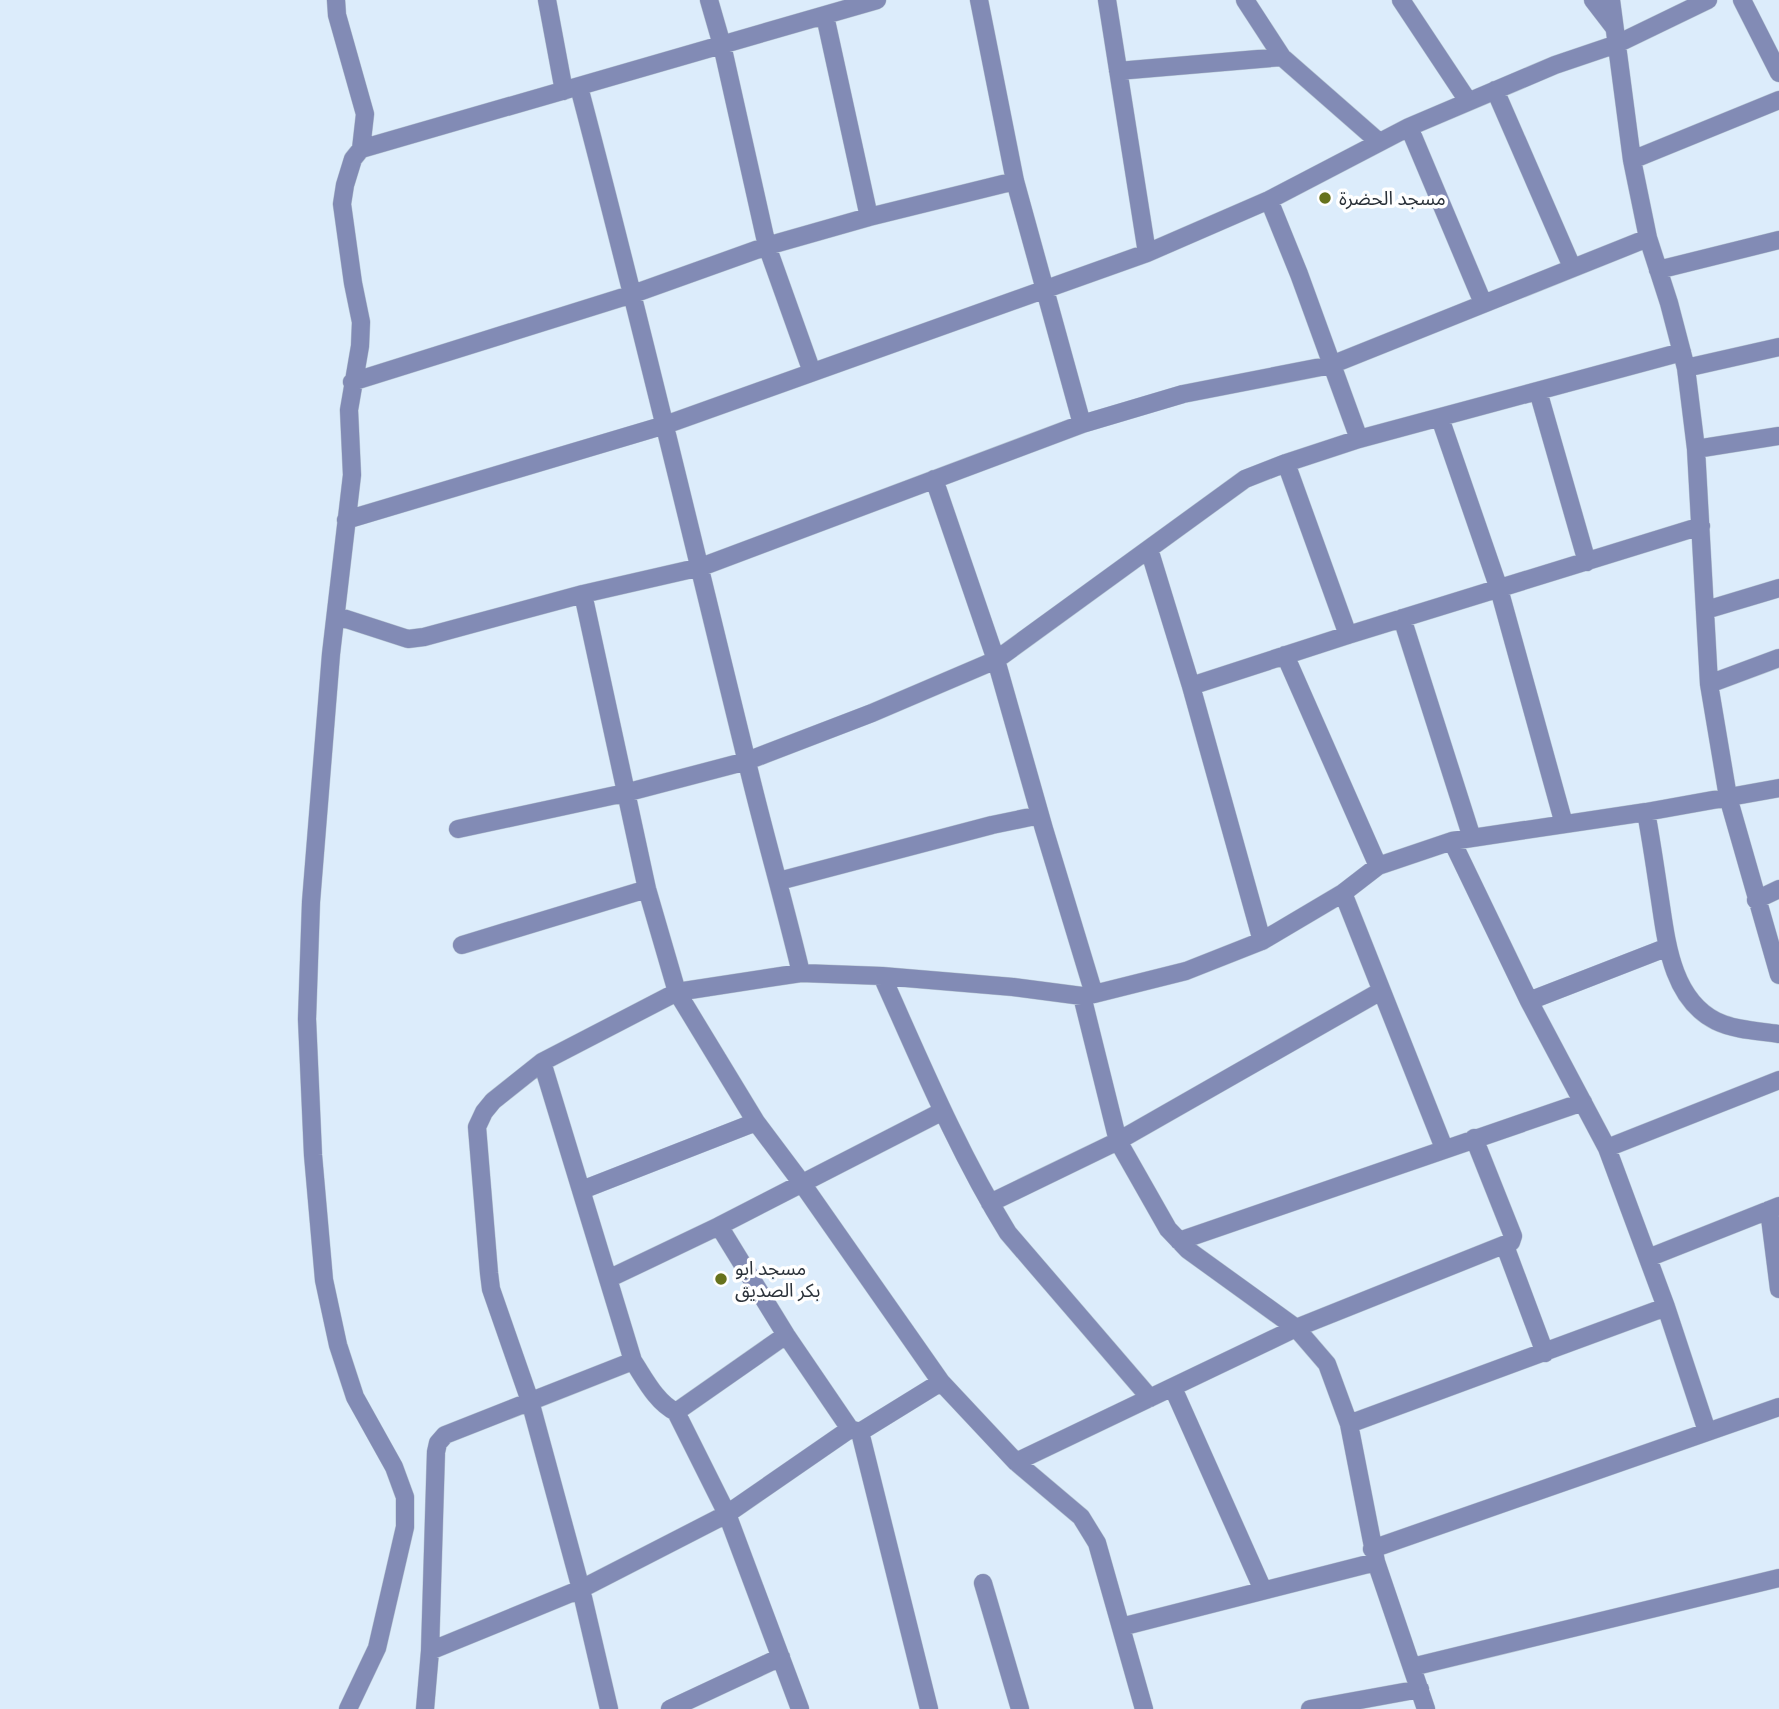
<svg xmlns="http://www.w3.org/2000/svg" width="1779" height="1709" viewBox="0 0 1779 1709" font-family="'Roboto Condensed','Noto Sans Arabic',sans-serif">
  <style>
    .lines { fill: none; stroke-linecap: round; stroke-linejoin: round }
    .minor-casing { stroke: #b8c7d4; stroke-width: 19 }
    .minor { stroke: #828bb5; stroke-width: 18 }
    .poi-dot { fill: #66721d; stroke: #fff; stroke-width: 2.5 }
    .labels { text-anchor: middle; stroke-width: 7; stroke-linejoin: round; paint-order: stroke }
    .poi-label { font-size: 19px; fill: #2a3139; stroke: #fff; text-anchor: start }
  </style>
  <rect width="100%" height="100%" fill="#dcecfb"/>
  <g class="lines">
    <defs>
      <path id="minor" d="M 336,0 L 337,15 L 365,114 L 361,149 L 353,159 L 345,185 L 342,204 L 353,283 L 361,322 L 360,346 L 349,410 L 352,475 L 331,654 L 311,902 L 307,1019 L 313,1155 L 324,1280 L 338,1345 L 355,1397 L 394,1467 L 405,1497 L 405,1527 L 377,1648 L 348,1709
        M 547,0 L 564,91
        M 709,0 L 722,45 L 767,246 L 812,372
        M 979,0 L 1015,181 L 1082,424
        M 1107,0 L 1147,253
        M 1245,0 L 1282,57 L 1379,142
        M 1401,0 L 1468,101
        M 1593,0 L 1613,26
        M 1611,0 L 1632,160 L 1648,238 L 1669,303 L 1686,368 L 1696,449 L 1709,684 L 1728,797 L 1779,975
        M 1742,0 L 1779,73
        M 825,16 L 869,217
        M 1118,71 L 1282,57
        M 579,87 C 638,310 691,534 746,758 C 763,830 784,901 801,973
        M 1495,90 L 1572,267
        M 1409,127 L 1483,303
        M 361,149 L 877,0
        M 1632,160 L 1779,100
        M 1269,200 L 1299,274 L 1359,439
        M 1658,270 L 1779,240
        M 1686,368 L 1779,347
        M 352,382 L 633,294 L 767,246 L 869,217 L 1015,181
        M 1538,391 L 1587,562
        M 1440,418 L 1499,589 L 1564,824
        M 1696,449 L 1779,436
        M 1286,463 L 1348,635
        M 934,479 L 996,660 L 1044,829 L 1094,994
        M 346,520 L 665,425 L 1147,253 L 1269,200 L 1409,127 L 1555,65 L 1617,44 L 1708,0
        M 1149,549 L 1191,686 L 1262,941
        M 583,594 L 647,889 L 677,992 L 756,1122 L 801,1182 L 941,1382 L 1016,1462 L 1081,1517 L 1097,1543 L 1144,1709
        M 1706,610 L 1779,588
        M 337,616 L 408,639 L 424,637 L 583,594 L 701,567 L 1082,424 L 1183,394 L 1331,365 L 1648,238
        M 1402,618 L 1472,838
        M 1285,655 L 1378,866
        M 1709,684 L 1779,658
        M 1191,686 L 1348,635 L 1701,526
        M 1646,812 C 1651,839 1655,866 1659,893 C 1666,937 1670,998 1716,1021 C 1734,1030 1759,1031 1779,1034
        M 458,829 L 625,793 L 747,761 L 872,713 L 996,660 L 1245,479 L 1286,463 L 1359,439 L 1682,352
        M 1452,841 L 1529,1001 L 1607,1148 L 1666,1307 L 1707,1431
        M 779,881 L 992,825 L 1040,815
        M 1343,893 L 1444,1148
        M 1756,900 L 1779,889
        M 462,945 L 647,889
        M 882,976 C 921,1063 958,1152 1008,1233 L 1150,1398
        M 1082,996 L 1118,1141 L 1168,1229 L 1188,1250 L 1296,1328 L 1327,1364 L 1349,1424 L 1376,1562 L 1426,1709
        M 1529,1001 L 1668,947
        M 542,1062 L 633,1361 C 645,1379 656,1402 676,1412 L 727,1514 L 800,1709
        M 1607,1148 L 1779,1080
        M 582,1190 L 756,1122
        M 990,1203 L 1118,1141 L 1381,991
        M 1769,1210 L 1779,1289
        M 719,1226 L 786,1335 L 850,1429
        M 1179,1241 L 1583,1102
        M 1505,1246 L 1545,1353
        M 1648,1258 L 1779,1206
        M 608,1279 L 719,1226 L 943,1111
        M 1173,1388 L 1263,1590
        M 676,1412 L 786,1335
        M 1349,1424 L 1666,1307
        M 860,1432 L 929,1709
        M 1016,1462 L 1296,1328 L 1511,1242 L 1513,1236 L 1474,1138
        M 1372,1549 L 1779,1407
        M 983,1583 L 1020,1709
        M 1121,1627 L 1376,1562
        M 430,1651 L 581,1589 L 727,1514 L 850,1429 L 860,1432 L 941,1382
        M 1412,1667 L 1779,1578
        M 425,1709 L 430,1651 L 436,1452 L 438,1443 L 445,1435 L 633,1361
        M 609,1709 L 581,1589 L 530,1401 L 491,1289 L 489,1273 L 477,1127 L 484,1112 L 493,1101 L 542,1062 L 677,992 L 801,973 L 882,976 L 1013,987 L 1082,996 L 1094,994 L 1186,971 L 1262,941 L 1343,893 L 1378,866 L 1452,841 L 1646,812 L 1779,788
        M 670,1709 L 781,1657
        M 1310,1709 L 1420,1689"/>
    </defs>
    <!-- minor casing -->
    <use href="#minor" class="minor-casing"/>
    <!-- minor -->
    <use href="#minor" class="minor"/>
  </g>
  <!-- markers -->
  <g class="poi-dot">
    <circle cx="1325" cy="198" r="7"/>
    <circle cx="721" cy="1279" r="7"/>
  </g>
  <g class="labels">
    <!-- poi labels -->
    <g class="poi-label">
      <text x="1339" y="205">مسجد الحضرة</text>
      <text x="735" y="1275">مسجد ابو<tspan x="735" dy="22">بكر الصديق</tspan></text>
    </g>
  </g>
</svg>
